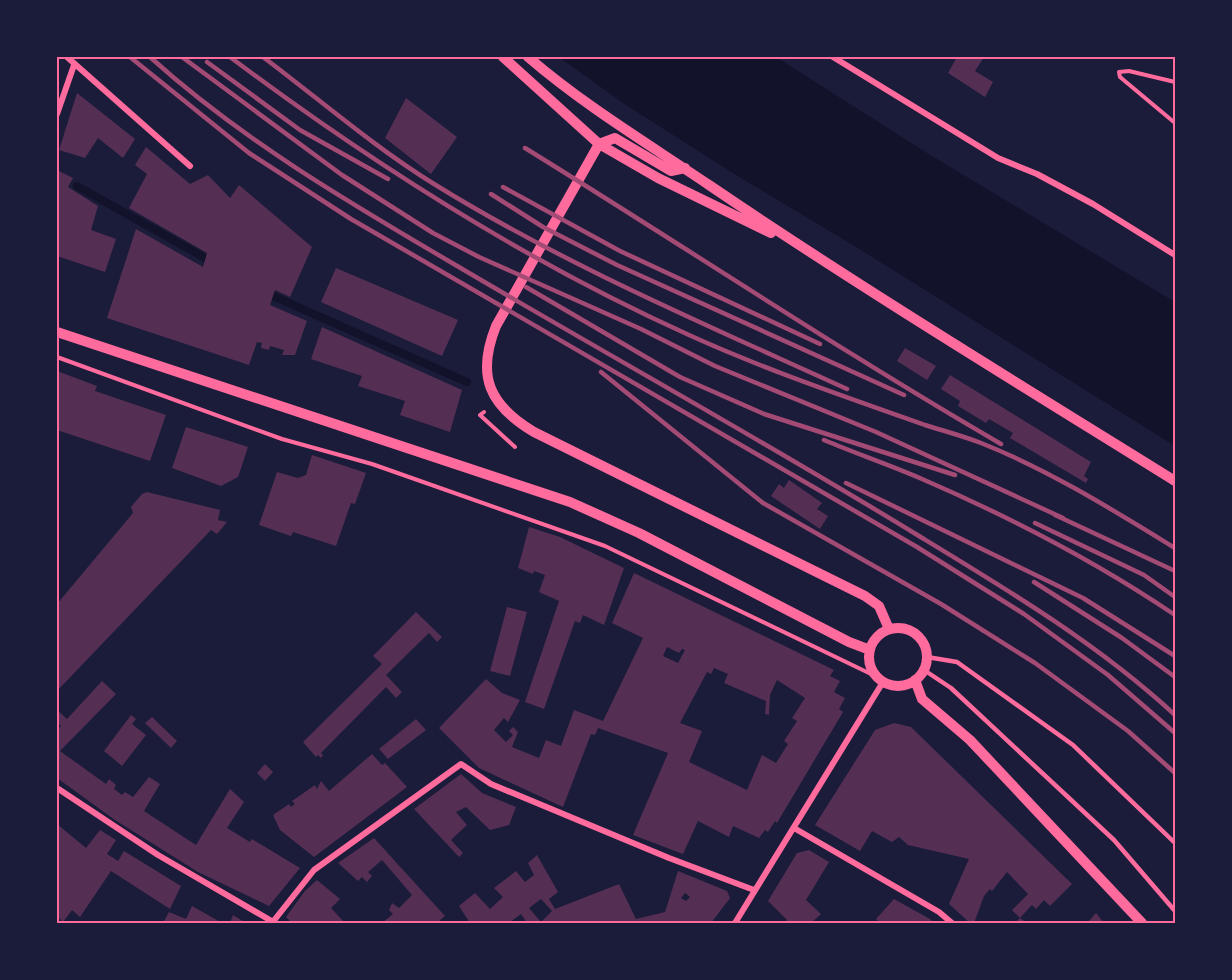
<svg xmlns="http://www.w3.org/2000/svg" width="1232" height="980" viewBox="0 0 1232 980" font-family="'PT Sans',sans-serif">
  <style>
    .water { fill: #12122b }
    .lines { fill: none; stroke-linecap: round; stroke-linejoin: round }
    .stream { stroke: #12122b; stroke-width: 8 }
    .building { fill: #542f53; fill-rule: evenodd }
    .path { stroke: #ff6b9d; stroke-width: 4 }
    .service { stroke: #ff6b9d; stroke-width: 4.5 }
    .minor { stroke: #ff6b9d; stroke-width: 6 }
    .tertiary { stroke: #ff6b9d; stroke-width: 10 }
    .rail { stroke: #a44b75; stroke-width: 4.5 }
    .neatline { fill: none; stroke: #ff6b9d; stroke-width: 2 }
  </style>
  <rect width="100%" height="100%" fill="#1b1b3a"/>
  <!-- water -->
  <path class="water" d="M 559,57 L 776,57 L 927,153 L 1175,302 L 1175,446 L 861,250 L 736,175 L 626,105 Z"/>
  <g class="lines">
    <!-- stream -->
    <path class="stream" d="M 77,186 L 205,258
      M 273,296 L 467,382"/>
  </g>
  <!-- building -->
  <path class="building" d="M 957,57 L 984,57 L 975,71 L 993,82 L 985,97 L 948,73 Z
    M 77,93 L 135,139 L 123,158 L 98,138 L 85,158 L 59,150 Z
    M 406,98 L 457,137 L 431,174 L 385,138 Z
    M 146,147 L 190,184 L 208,175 L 230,198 L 239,185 L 312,247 L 290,297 L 275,290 L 270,305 L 307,321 L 295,355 L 282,355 L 284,350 L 270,346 L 269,350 L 261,348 L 262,343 L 257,342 L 249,365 L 107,318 L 136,229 L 203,267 L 207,253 L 129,208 L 147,174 L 135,165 Z
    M 57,170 L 73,178 L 68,187 L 98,206 L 91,230 L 116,239 L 105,272 L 57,256 Z
    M 336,268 L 458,320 L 442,356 L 321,302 Z
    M 322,327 L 462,390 L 450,432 L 400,415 L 405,401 L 358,386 L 362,376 L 311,359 Z
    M 905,348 L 936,366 L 927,380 L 897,361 Z
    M 57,371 L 97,386 L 95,391 L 166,415 L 150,461 L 57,430 Z
    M 950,375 L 1091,462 L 1084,476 L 1088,479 L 1086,483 L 1010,438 L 1013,433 L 989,419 L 986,423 L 958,406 L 960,401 L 941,389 Z
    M 186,427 L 248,447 L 238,477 L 221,486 L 172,468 Z
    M 312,455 L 366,473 L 355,504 L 351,503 L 336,546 L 293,532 L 291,536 L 259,525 L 277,472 L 298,478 L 306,475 Z
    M 789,480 L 822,503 L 817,509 L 828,516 L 820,529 L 771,496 L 779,484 L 784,488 Z
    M 147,492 L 220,510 L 218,520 L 227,522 L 217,534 L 211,530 L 57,691 L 57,604 L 133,513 L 131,507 L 142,494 Z
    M 529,527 L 560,537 L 624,568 L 604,625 L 583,615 L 580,623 L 575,621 L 544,709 L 525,702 L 559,601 L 539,592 L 545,575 L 534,571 L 533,574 L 518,568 Z
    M 634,573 L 834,670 L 830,676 L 840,681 L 834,692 L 845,698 L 839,709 L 843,712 L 777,823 L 775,821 L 768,832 L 765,830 L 759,838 L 733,826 L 729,837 L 698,821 L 683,854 L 633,835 L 668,753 L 598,728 L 595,735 L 591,734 L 563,807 L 479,768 L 439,728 L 486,679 L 502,693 L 520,700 L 508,722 L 504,718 L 494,730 L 506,742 L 513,735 L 509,731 L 513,727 L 518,732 L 512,747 L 539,758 L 546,740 L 561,746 L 574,710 L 603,721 L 643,638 L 612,623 ZM 667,647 L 679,653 L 682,649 L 685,650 L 678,663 L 663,656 ZM 714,668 L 728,674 L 724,683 L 766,701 L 765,714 L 769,715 L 770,695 L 777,680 L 805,698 L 792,718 L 797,721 L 784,741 L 788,744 L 776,763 L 762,755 L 747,790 L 689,762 L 702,731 L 680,723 L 707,672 L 711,674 Z
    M 507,607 L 527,612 L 510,676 L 490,671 Z
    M 416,612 L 442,637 L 437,642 L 429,633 L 386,675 L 402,692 L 396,698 L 386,687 L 321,753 L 323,755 L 321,758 L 318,755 L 316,757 L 303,742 L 382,664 L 373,656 Z
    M 102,681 L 116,694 L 60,751 L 106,784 L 109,779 L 116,785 L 114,789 L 122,795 L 125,792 L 133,797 L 149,777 L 160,784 L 144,811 L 196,845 L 230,789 L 244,802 L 227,828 L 250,842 L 252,839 L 300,868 L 269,906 L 198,872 L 115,820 L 57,778 L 57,730 L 61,726 L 57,723 L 57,710 L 67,719 Z
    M 131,715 L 136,719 L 132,724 L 146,735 L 122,766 L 104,751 Z
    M 152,717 L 177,741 L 171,748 L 145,723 Z
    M 416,719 L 426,730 L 388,759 L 379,749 Z
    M 894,723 L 911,727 L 1072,884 L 1050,906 L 1044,900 L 1036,909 L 1032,905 L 1020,918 L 1027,923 L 1015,923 L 1020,918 L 1012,910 L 1028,894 L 1007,872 L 992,891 L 990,889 L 984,896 L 974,923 L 970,923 L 949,904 L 969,859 L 908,845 L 899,837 L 892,842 L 872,831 L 860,851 L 815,825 L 875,730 Z
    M 372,754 L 382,765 L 385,763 L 407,787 L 314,857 L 280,830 L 273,815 L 289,804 L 291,807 L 295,804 L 292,801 L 315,785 L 317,789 L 321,781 L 329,791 Z
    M 265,764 L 273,772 L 265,781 L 257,773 Z
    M 461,774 L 482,793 L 516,807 L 509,825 L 490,830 L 466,807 L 456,812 L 467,825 L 451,840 L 463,853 L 459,857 L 414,809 Z
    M 57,824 L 86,848 L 100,830 L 116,840 L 107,854 L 118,861 L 124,851 L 181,886 L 170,909 L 111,871 L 80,917 L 72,910 L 63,922 L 57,916 Z
    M 374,838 L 445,916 L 439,921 L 441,923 L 382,923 L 393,914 L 389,910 L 392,903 L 399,908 L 412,895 L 382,860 L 368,872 L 372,876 L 367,882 L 362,877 L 358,881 L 338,863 Z
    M 809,850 L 829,862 L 806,900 L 821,914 L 811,923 L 784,923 L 787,920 L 768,901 L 797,853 Z
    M 537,855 L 558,892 L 549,899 L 555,909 L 619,884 L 636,919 L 665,912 L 678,871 L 727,891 L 730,898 L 711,923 L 527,923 L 521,914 L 509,923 L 470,923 L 459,906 L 475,893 L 490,909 L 503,897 L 494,888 L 516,871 L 525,882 L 534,875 L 528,863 ZM 685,893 L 690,897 L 686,901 L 681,898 ZM 541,899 L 552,911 L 541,922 L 529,908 Z
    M 317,880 L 340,899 L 331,908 L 345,923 L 292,923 L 286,917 L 305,891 Z
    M 894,899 L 930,919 L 934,923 L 880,923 L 876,919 Z
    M 192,906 L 222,923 L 163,923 L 169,912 L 186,919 Z
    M 1096,913 L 1104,923 L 1087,923 Z
    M 233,915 L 246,923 L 230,923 Z"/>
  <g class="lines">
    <!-- path -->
    <path class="path" d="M 1175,82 L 1129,71 L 1119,72 L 1120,77 L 1175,123
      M 57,357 L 282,439 L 372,464 L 605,546 L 871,674
      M 484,412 L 480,415 L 515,447"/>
    <!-- service -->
    <path class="service" d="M 927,657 L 957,662 L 1073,745 L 1175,843
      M 924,670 L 951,688 L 1114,840 L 1175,911"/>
    <!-- minor -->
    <path class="minor" d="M 67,57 L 190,166
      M 833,57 L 998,158 L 1037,174 L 1093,204 L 1175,255
      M 57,114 L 74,65
      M 57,788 L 158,855 L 275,923
      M 794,828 L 939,912 L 952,923
      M 272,923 L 314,870 L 461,764 L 491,784 L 669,858 L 754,890
      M 735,923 L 883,682"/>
    <!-- tertiary -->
    <path class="tertiary" d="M 503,57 L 599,144 L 658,178 L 771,233
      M 528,57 C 585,106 647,143 709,185 C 861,288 1019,384 1175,481
      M 685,168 L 671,171 L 615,138 L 599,144 L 496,326 C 476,376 489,405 534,432 L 865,596 L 879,606 L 889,629
      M 57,332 L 570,502 L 639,533 L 849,642 L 870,650
      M869 657a29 29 0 1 1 58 0a29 29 0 1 1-58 0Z
      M 915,680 L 922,699 L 970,740 L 1142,923"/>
    <!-- rail -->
    <path class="rail" d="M 130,57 L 249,153 L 351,219 L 917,547 L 1024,614 L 1108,675 L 1175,733
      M 150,57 C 244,142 355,206 464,270 C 615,359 769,444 919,536 C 1008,590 1098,644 1175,715
      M 182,57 L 342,175 L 433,233 L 479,257 L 641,329 L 715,366 L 876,432 L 1063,518
      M 230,57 C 374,165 525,261 689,335 C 766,370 846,397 925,425 C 944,431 963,436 981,443 C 1049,470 1113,510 1175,548
      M 263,57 C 319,99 374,147 434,184 C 565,265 707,325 847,389
      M 207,62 L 300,130 L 388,179
      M 525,148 C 684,246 839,350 1001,444
      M 503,187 L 620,251 L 820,344
      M 491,194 L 543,227 L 617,265 L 904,395
      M 526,287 L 680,377 L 764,414 L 955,475
      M 601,372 L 763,503 L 941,604 L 1035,663 L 1128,731 L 1175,773
      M 824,440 C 857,454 890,465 922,479 C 1010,517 1095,561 1175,615
      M 846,483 L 1083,598 L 1175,656
      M 1055,515 L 1175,571
      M 1035,523 L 1144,575 L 1175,597
      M 1034,582 L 1122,638 L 1175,677"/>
  </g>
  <!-- border -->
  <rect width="1232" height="980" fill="none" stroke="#1b1b3a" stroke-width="117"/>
  <rect x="58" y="58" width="1116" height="864" class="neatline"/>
</svg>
